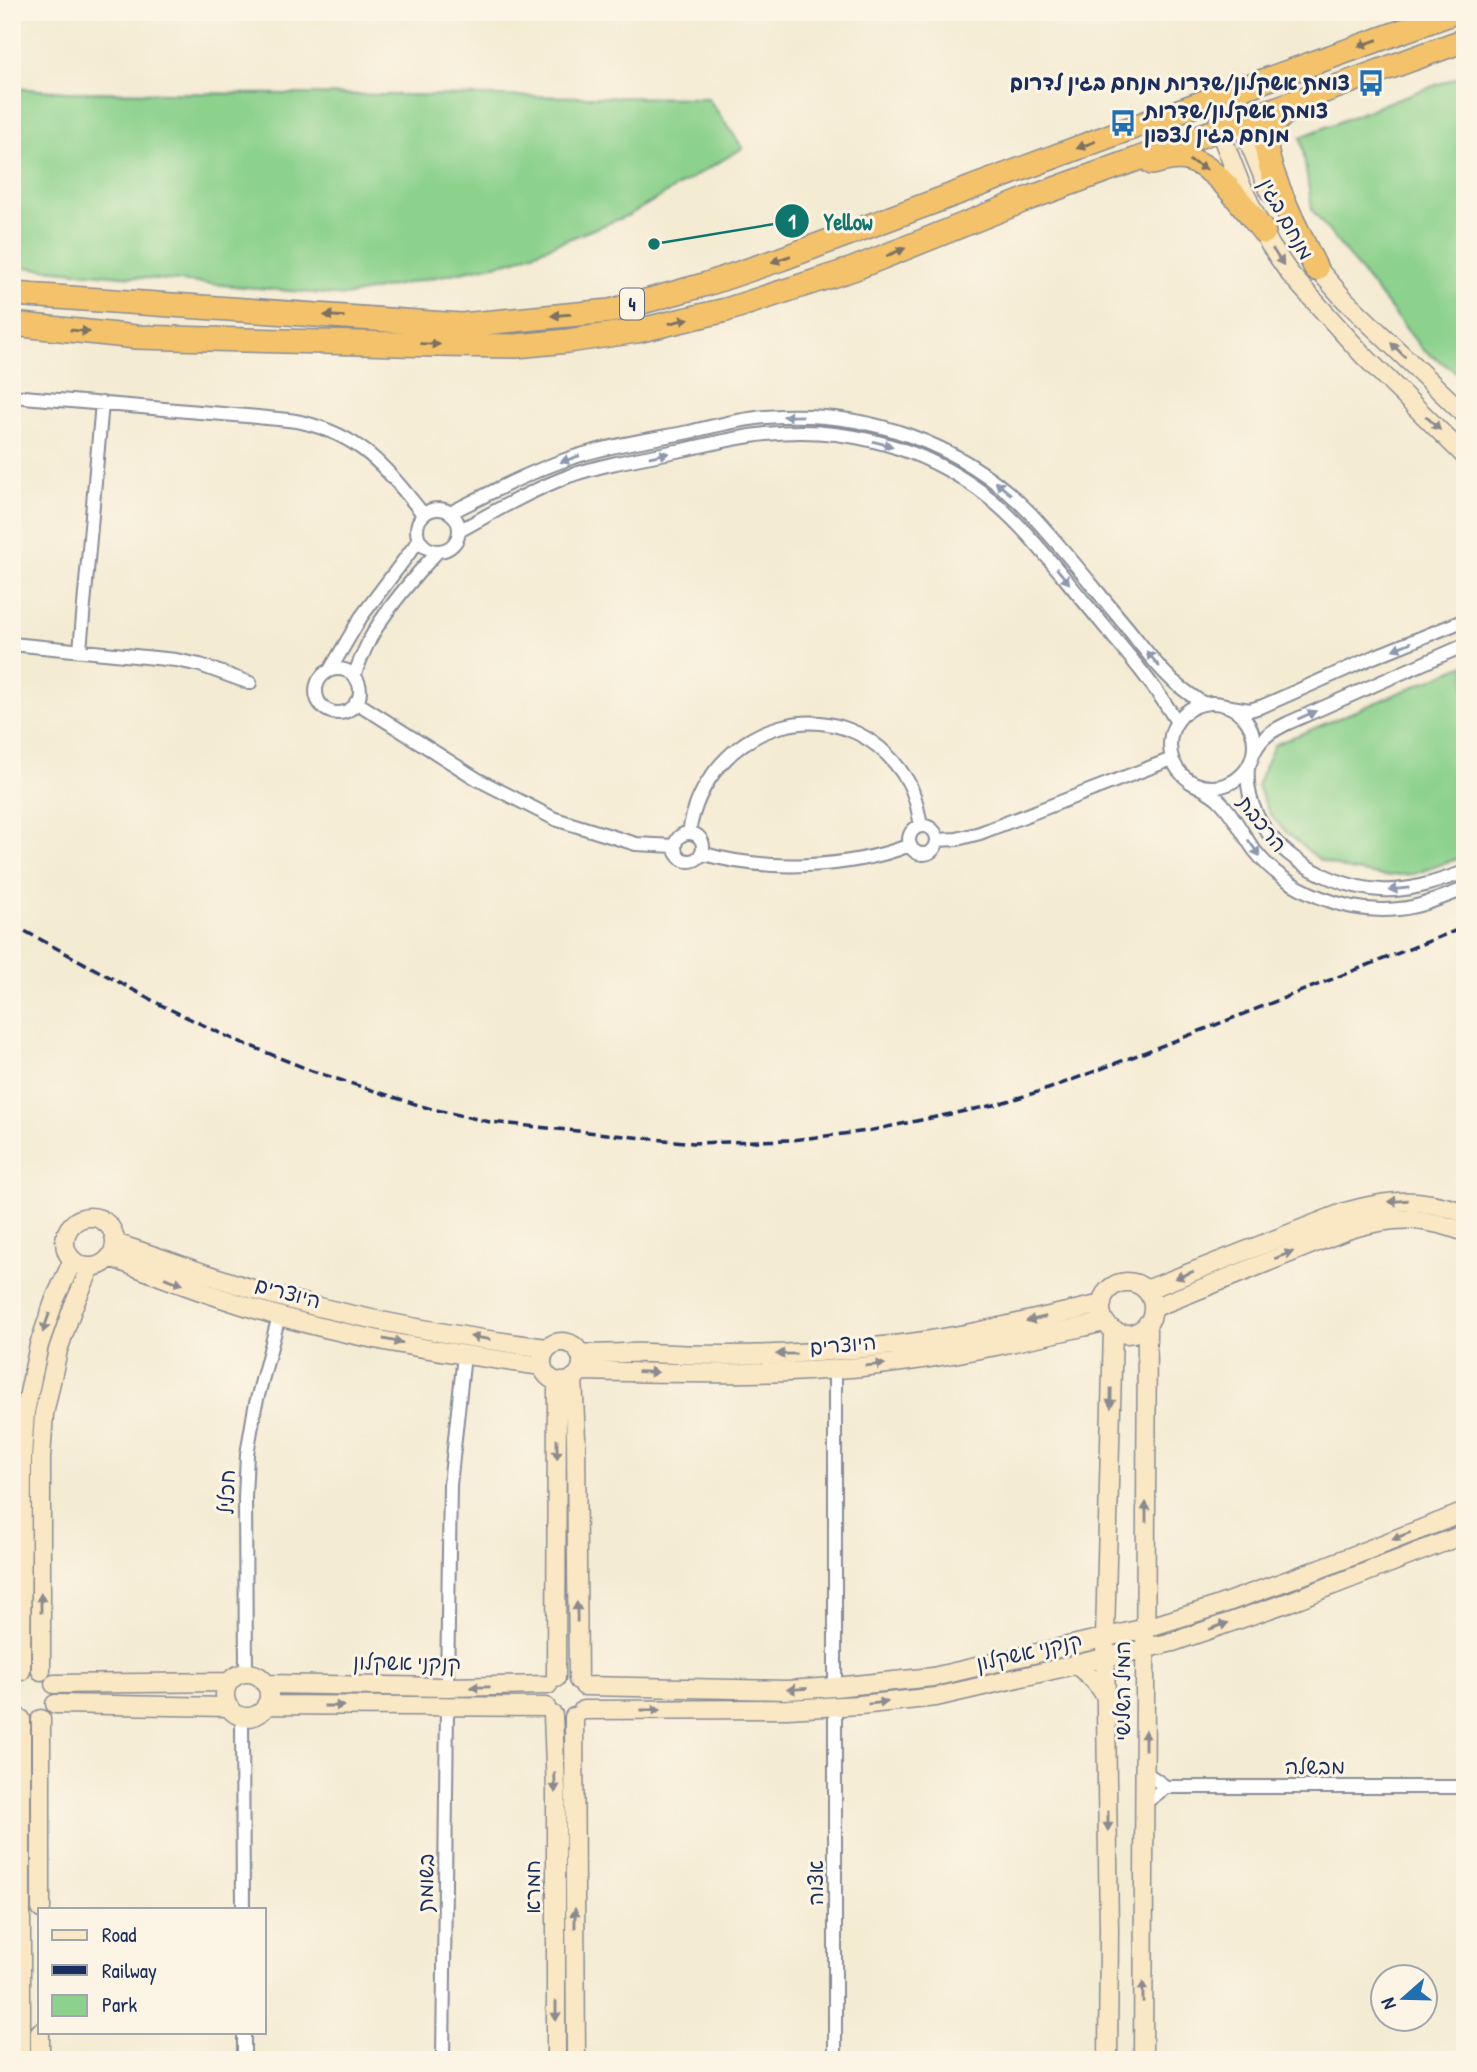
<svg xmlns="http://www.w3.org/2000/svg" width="1477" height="2072" viewBox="0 0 1477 2072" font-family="'Patrick Hand','Playpen Sans Hebrew',sans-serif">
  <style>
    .green { fill: #8cd18c; stroke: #548075; stroke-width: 2 }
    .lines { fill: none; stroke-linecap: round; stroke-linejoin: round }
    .street-casing { stroke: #888d98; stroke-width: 16 }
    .secondary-casing { stroke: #888d98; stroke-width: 21 }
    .highway-casing { stroke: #888d98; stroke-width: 26 }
    .street { stroke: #fff; stroke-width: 12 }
    .secondary { stroke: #fae7c3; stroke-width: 18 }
    .highway { stroke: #f3c26a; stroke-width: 23 }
    .rail { stroke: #1b2f5e; stroke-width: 3.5; stroke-dasharray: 10 5; stroke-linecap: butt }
    .oneway { fill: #7c7163 }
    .oneway2 { fill: #8a8b90 }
    .oneway3 { fill: #8d97ae }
    .labels { text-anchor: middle; stroke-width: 6; stroke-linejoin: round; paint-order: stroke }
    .shield { fill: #fcf5e5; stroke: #5e6a86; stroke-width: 2 }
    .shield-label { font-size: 19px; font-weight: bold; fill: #1b2f5e }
    .poi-label { font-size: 21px; font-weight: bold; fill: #1b2f5e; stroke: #fcf5e5; text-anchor: end }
    .street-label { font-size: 21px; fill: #1b2f5e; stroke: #fcf5e5 }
    .leader { fill: none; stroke: #0f766e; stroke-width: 2.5 }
    .callout-dot { fill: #0f766e; stroke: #fcf5e5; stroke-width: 2.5 }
    .mark-label { font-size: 21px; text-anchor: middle; font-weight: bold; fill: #fff }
    .callout-label { font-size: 23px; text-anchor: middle; font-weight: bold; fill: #0f766e; stroke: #fcf5e5; stroke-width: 6; stroke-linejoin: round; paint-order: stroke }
  </style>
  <rect width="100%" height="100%" fill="#fcf5e5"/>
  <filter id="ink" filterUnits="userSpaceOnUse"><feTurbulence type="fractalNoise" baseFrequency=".0143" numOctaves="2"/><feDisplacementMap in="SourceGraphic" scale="14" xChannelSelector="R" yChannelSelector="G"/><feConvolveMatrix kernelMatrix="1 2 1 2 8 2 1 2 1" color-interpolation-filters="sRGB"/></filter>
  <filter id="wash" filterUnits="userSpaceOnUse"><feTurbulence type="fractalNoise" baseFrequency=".00686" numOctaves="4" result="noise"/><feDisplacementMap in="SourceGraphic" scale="28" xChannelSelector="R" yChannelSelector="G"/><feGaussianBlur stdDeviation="1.57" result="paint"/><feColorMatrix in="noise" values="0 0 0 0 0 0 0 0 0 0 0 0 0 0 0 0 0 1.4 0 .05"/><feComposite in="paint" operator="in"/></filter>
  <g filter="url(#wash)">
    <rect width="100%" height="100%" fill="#f4ebd3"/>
    <!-- green -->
    <path class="green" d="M 1465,75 L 1465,378 L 1423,350 L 1312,210 L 1301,137 L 1399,98 Z
      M 12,88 L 69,92 L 708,98 L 743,148 L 629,215 L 513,261 L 345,296 L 12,266 Z
      M 1465,665 L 1465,856 L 1414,874 L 1384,876 L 1350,870 L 1320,860 L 1287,833 L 1270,815 L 1257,785 L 1274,745 Z"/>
  </g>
  <g filter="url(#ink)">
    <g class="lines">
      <defs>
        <path id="street" d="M 12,396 L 258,417 C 272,419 287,419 301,422 C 362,436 386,468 423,514
          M417 530a21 21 0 1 1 42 0a21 21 0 1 1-42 0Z
          M 450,513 C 488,494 525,474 565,460 C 605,446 647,440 689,432 C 714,426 740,419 766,417 C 864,409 961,442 1030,513 C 1064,549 1094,588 1126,626 C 1140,643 1154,663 1170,678 C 1180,688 1192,696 1204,704
          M 459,531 C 495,511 530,491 569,476 C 604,464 641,458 677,451 C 707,445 736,437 766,434 C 836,426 910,443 969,483 C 1016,514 1050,561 1086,604 C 1118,643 1151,679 1177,722
          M 12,644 L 176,660 L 200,665 L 250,683
          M 80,650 L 102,403
          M316 691a22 22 0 1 1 44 0a22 22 0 1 1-44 0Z
          M 330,670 L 361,617 L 419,540
          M 354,676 C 360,660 366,645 375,630 C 392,602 415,576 437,552
          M 356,702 L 477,779 L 555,819 L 636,844 L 675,846
          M1170 745a42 42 0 1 1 84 0a42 42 0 1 1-84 0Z
          M 1231,707 L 1250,710 L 1263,706 L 1371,658 L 1465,620
          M 1255,751 C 1262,736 1274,730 1288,723 L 1465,645
          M 1248,768 C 1242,838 1318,886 1381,890 C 1409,892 1439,881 1465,872
          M 1190,782 C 1200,787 1210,792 1218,799 C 1234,814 1242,834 1255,851 C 1286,891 1349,915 1399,909 C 1421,907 1443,897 1465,889
          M909 840a14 14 0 1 1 28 0a14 14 0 1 1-28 0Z
          M 689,833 C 706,722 844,678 907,780 C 915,793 918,810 921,826
          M675 847a14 14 0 1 1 28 0a14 14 0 1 1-28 0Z
          M 937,840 L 957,839 L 980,833 L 1172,759
          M 701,853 C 764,872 849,869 910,845
          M 246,1673 L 245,1497 L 247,1454 L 255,1407 L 279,1316
          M 447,1687 L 450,1485 L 464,1355
          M 835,1687 L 835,1369
          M 242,1717 L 243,1909
          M 1145,1769 L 1149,1775 L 1166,1787 L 1145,1803
          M 1166,1787 L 1465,1787
          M 244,2032 L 244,2060
          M 443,2060 L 447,1707
          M 835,2060 L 835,1706"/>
        <path id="secondary" d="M 1219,96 L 1219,129 L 1240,183 L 1270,245 L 1290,274 L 1363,355 L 1465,456
          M 1219,96 L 1240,121 L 1270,193
          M 1309,259 L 1345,300 L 1465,415
          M65 1242a25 25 0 1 1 50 0a25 25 0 1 1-50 0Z
          M 115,1243 C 164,1258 213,1278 263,1292 C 355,1319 452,1336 547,1348
          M 110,1257 C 158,1276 206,1294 255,1309 C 348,1338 447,1353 542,1366
          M1101 1308a26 26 0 1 1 52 0a26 26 0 1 1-52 0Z
          M 1146,1290 L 1345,1212 C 1391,1199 1418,1197 1465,1213
          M 1153,1308 L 1350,1229 C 1397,1216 1419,1216 1465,1232
          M542 1362a20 20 0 1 1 40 0a20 20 0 1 1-40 0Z
          M 579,1353 C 602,1355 626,1352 648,1353 C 727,1357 805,1355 883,1346 C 957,1339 1030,1320 1102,1304
          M 580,1371 C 682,1373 785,1377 887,1364 C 961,1355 1033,1338 1105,1322
          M 573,1378 L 576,1438 L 578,1680
          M 1075,1664 C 1089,1675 1099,1683 1107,1699
          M 21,1671 L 22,1457 L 25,1412 L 39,1345 L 55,1299 L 73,1260
          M 41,1671 L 41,1458 L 44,1414 L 58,1350 L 73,1307 L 91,1267
          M225 1695a22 22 0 1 1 44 0a22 22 0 1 1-44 0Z
          M 556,1678 L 557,1381
          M 54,1684 L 229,1682
          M 265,1684 L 447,1687 L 548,1685
          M 584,1686 L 786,1690 L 835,1687 L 933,1677 L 1146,1628 L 1211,1608 L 1311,1572 L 1465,1512
          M 55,1704 L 228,1707
          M 266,1705 L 546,1707
          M 583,1710 L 787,1709 L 860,1705 L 936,1697 L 1173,1642 L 1292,1601 L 1465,1534
          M 553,1715 L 556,1791 L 556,2060
          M 574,1717 L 576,2060
          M 41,1909 L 41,1719
          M 21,2060 L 21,1719
          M 40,2060 L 40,2032
          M 1108,2060 L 1109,1931 L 1105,1637 L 1113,1330
          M 1143,2060 L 1147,1324"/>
        <path id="highway" d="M 1296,106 C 1284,113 1271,123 1267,137 C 1260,162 1304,243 1316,269
          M 1152,163 C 1165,160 1177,156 1190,160 C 1218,168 1246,210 1264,232
          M 12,294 L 461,325 L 610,311 L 707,284 L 781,259 L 1123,131 L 1456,12
          M 12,324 L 136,337 L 435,345 L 516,346 L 568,341 L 637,331 L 726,310 L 853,269 L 1030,198 L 1465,40"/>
      </defs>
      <!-- street casing -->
      <use href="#street" class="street-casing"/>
      <!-- secondary casing -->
      <use href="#secondary" class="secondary-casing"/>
      <!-- highway casing -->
      <use href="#highway" class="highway-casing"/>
      <!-- street -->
      <use href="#street" class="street"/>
      <!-- secondary -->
      <use href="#secondary" class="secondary"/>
      <!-- highway -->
      <use href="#highway" class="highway"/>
      <!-- rail -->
      <path class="rail" d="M 12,924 L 161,1005 L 226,1036 L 312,1071 L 428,1108 L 490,1122 L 693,1143 L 791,1140 L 868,1131 L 994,1105 L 1048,1089 L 1177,1040 L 1465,927"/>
    </g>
    <!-- one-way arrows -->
    <defs><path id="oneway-solid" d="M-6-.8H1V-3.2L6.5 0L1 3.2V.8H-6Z" transform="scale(1.75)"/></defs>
    <g class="oneway">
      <use href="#oneway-solid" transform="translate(1368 43) rotate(161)"/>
      <use href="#oneway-solid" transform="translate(1086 145) rotate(159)"/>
      <use href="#oneway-solid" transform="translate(1198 165) rotate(27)"/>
      <use href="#oneway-solid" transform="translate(896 252) rotate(-22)"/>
      <use href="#oneway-solid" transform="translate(781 259) rotate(161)"/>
      <use href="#oneway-solid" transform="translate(561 315) rotate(175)"/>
      <use href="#oneway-solid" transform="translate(334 316) rotate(-176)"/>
      <use href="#oneway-solid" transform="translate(679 321) rotate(-14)"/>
      <use href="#oneway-solid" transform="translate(80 331) rotate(6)"/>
      <use href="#oneway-solid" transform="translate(430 344) rotate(2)"/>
    </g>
    <g class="oneway2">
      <use href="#oneway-solid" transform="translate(1278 257) rotate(56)"/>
      <use href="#oneway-solid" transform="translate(1398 350) rotate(-135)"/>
      <use href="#oneway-solid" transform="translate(1433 423) rotate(44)"/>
      <use href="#oneway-solid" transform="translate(1398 1201) rotate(176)"/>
      <use href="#oneway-solid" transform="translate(1284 1255) rotate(-21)"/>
      <use href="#oneway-solid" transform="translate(1184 1275) rotate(159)"/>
      <use href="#oneway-solid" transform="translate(174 1281) rotate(19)"/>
      <use href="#oneway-solid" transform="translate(1036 1319) rotate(167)"/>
      <use href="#oneway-solid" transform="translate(46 1323) rotate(109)"/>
      <use href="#oneway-solid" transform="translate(480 1338) rotate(-171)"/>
      <use href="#oneway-solid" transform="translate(393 1341) rotate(11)"/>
      <use href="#oneway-solid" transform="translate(786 1354) rotate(179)"/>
      <use href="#oneway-solid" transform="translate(875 1365) rotate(-5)"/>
      <use href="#oneway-solid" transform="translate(648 1372) rotate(2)"/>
      <use href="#oneway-solid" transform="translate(1111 1398) rotate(91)"/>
      <use href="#oneway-solid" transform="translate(557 1449) rotate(90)"/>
      <use href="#oneway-solid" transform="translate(1146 1512) rotate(-90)"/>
      <use href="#oneway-solid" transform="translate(1401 1536) rotate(159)"/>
      <use href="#oneway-solid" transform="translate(41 1603) rotate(-90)"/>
      <use href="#oneway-solid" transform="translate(577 1612) rotate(-91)"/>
      <use href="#oneway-solid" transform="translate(1219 1626) rotate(-19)"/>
      <use href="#oneway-solid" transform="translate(480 1687) rotate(179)"/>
      <use href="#oneway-solid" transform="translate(797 1689) rotate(177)"/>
      <use href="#oneway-solid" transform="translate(878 1703) rotate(-6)"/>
      <use href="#oneway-solid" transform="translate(334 1706)"/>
      <use href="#oneway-solid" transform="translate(651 1710)"/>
      <use href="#oneway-solid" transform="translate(1145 1740) rotate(-90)"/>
      <use href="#oneway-solid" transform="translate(555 1783) rotate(88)"/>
      <use href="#oneway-solid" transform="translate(1108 1821) rotate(90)"/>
      <use href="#oneway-solid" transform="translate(575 1918) rotate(-90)"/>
      <use href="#oneway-solid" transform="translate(1143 1992) rotate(-90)"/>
      <use href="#oneway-solid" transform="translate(556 2011) rotate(90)"/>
    </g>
    <g class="oneway3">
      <use href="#oneway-solid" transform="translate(793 416) rotate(179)"/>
      <use href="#oneway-solid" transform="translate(883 444) rotate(14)"/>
      <use href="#oneway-solid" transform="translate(659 455) rotate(-11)"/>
      <use href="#oneway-solid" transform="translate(570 459) rotate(161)"/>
      <use href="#oneway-solid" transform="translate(1003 488) rotate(-141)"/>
      <use href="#oneway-solid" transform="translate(1063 576) rotate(50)"/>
      <use href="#oneway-solid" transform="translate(1402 646) rotate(158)"/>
      <use href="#oneway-solid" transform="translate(1153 659) rotate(-130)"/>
      <use href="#oneway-solid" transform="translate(1307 715) rotate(-24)"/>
      <use href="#oneway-solid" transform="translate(1254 848) rotate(54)"/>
      <use href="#oneway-solid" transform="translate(1399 889) rotate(174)"/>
    </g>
  </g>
  <!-- icons -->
  <defs>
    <symbol id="bus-bare" viewBox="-9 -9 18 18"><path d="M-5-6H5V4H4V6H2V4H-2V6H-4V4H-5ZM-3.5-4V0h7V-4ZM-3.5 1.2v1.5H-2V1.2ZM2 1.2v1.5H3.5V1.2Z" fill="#1f6fb2" stroke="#fcf5e5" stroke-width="2.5" paint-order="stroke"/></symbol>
  </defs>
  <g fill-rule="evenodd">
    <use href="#bus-bare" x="1352" y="64" width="38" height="38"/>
    <use href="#bus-bare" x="1104" y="104" width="38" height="38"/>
  </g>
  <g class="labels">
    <!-- shield labels -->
    <rect class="shield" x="620" y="288.5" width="24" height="31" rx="5"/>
    <g class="shield-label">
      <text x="632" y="311">4</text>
    </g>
    <!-- poi labels -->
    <g class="poi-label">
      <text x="1350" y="90">צומת אשקלון/שדרות מנחם בגין לדרום</text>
      <text x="1144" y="118" text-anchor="start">צומת אשקלון/שדרות<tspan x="1144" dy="24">מנחם בגין לצפון</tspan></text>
    </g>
    <!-- street labels -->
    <g class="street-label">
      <text transform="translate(1286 219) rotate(61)" y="7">מנחם בגין</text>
      <text transform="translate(1262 824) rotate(52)" y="7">הרכבת</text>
      <text transform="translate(288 1293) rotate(15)" y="7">היוצרים</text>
      <text transform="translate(843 1345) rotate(-5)" y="7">היוצרים</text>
      <text transform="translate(227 1492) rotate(-88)" y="7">חכליל</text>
      <text transform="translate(1029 1652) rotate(-13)" y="7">קנקני אשקלון</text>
      <text transform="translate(407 1663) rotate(1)" y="7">קנקני אשקלון</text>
      <text transform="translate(1123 1691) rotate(-90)" y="7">המיל השלישי</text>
      <text x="1315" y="1774">מבשלה</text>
      <text transform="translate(426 1883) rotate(-89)" y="7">בשומת</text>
      <text transform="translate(816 1883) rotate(-90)" y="7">אצוה</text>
      <text transform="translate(533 1887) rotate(-90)" y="7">חמרא</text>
    </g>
  </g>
  <!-- callouts -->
  <path class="leader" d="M654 244L792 221"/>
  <g class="callout-dot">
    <circle cx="654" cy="244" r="7"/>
    <circle cx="792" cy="221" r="18"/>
  </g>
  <g class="mark-label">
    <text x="792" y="229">1</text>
  </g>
  <g class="callout-label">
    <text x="848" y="230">Yellow</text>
  </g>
  <!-- margin -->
  <rect width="1477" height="2072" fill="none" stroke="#fcf5e5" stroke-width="42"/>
  <!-- legend -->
  <rect x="38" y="1908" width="228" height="126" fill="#fcf5e5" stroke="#a2a6af" stroke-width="2"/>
  <rect x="52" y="1930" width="35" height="10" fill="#fae7c3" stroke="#a2a6af" stroke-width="2"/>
  <text x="102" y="1942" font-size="21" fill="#1b2f5e">Road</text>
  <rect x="52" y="1965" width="35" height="10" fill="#1b2f5e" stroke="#a2a6af" stroke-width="2"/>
  <text x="102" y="1978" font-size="21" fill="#1b2f5e">Railway</text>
  <rect x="52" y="1995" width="35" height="21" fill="#8cd18c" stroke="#a2a6af" stroke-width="2"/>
  <text x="102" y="2012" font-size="21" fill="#1b2f5e">Park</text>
  <!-- north arrow -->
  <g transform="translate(1404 1998) rotate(250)"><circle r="33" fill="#fcf5e5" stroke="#a2a6af" stroke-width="2"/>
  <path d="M0-5L12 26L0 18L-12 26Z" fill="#1f6fb2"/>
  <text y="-10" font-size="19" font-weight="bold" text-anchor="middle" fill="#1b2f5e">N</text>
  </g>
</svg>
